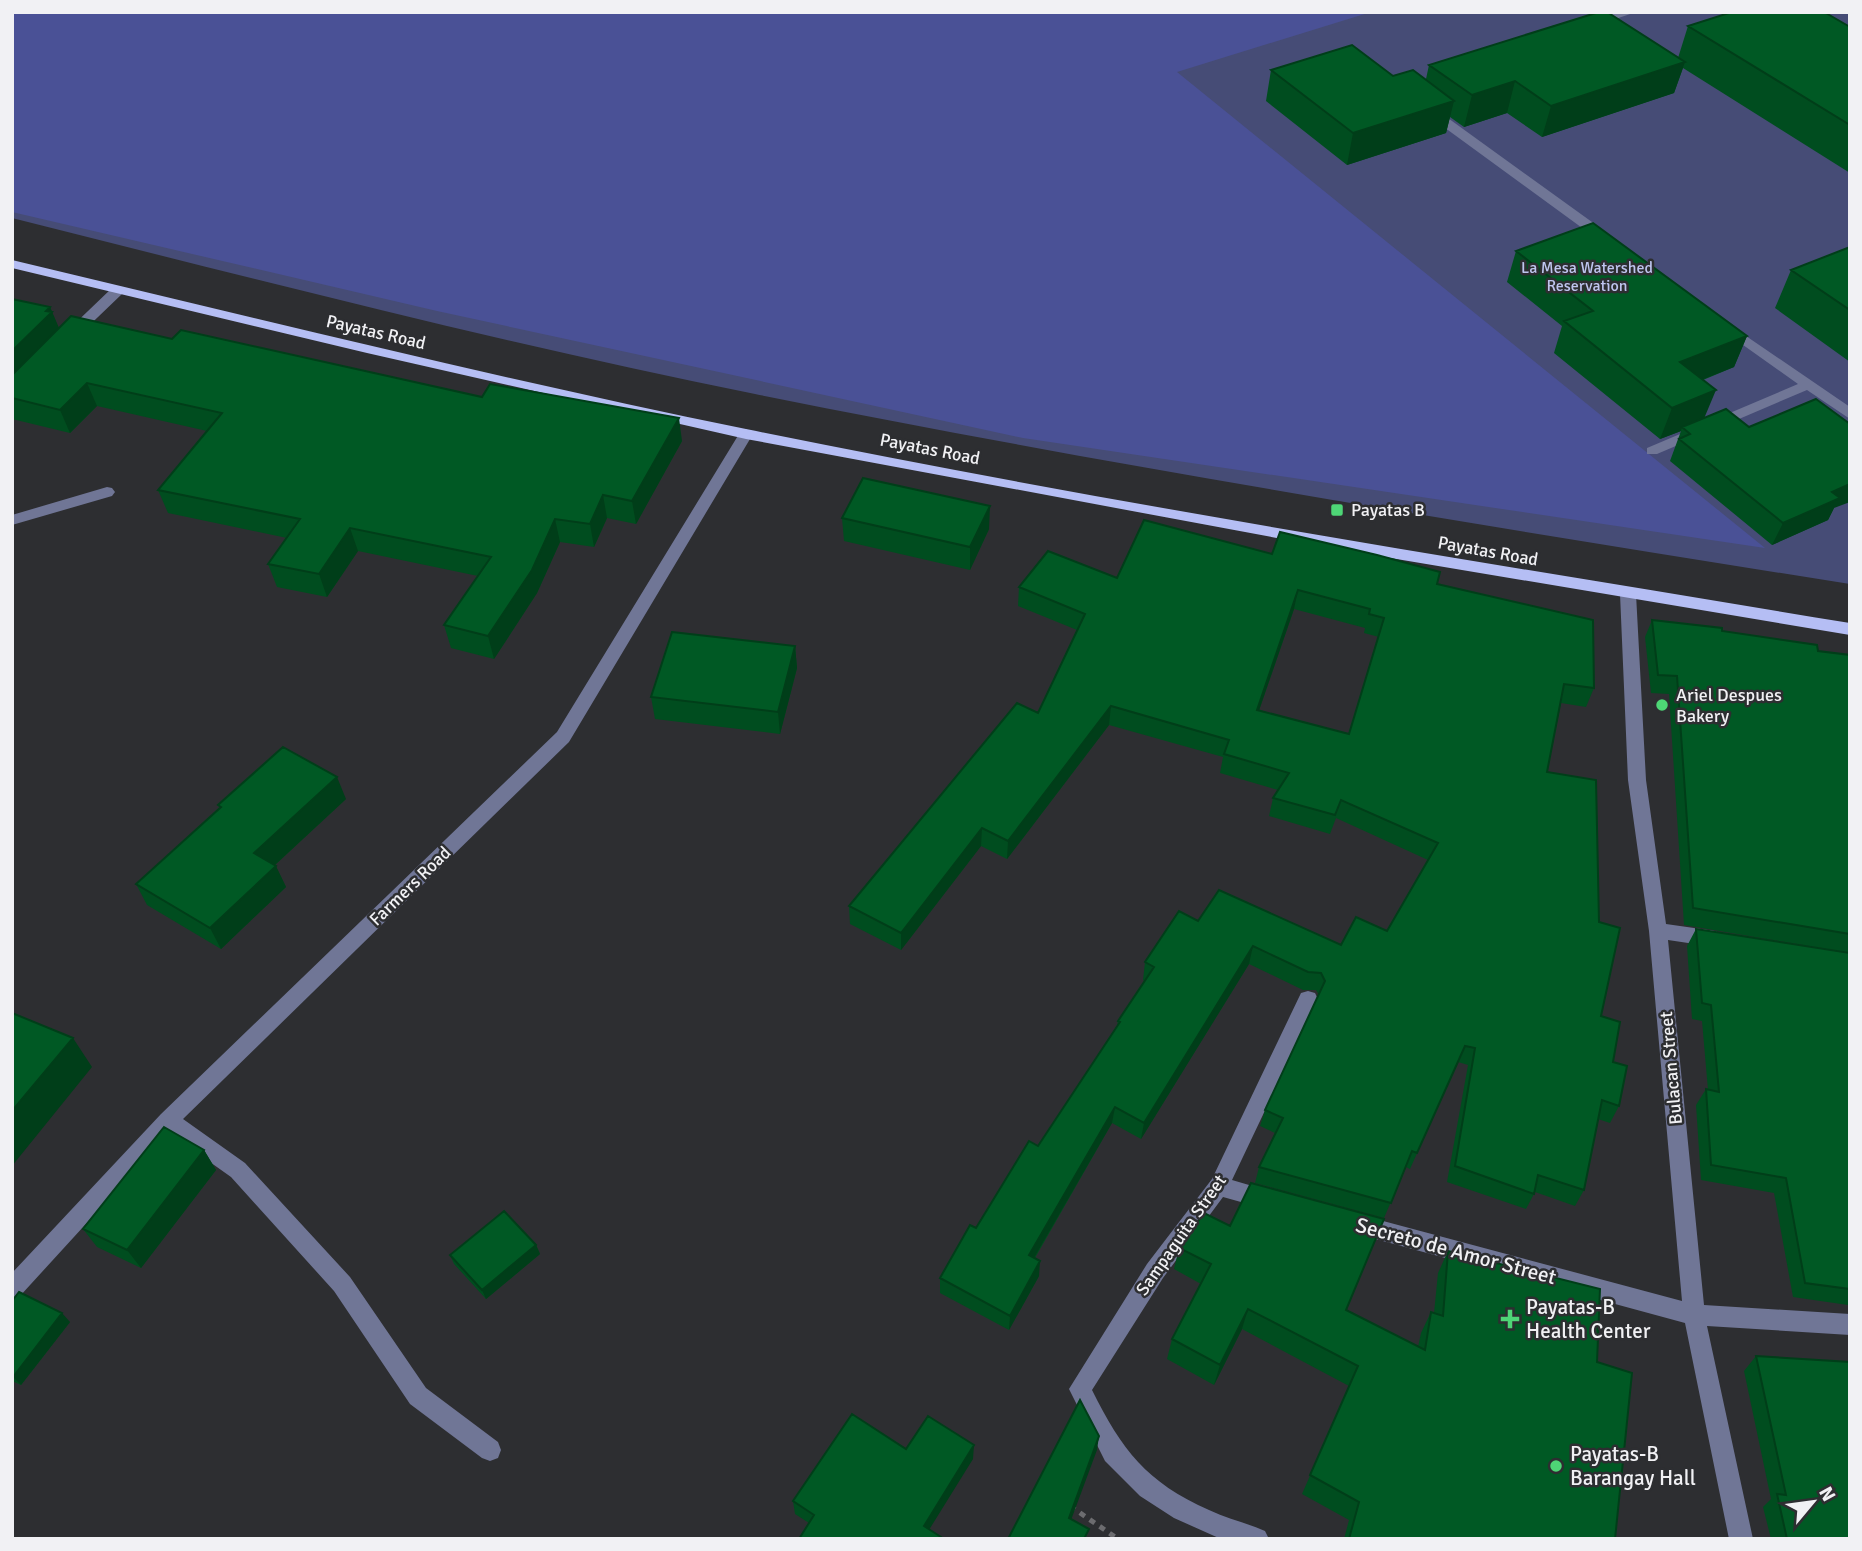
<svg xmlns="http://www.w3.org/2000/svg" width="1862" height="1551" viewBox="0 0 1862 1551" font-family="Signika,sans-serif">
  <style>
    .green { fill: #464c76 }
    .forest { fill: #4a5196 }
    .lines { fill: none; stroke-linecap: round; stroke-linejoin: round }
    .path { stroke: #6c6c6f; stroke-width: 5; stroke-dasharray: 6 6; stroke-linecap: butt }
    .minor { fill: #707696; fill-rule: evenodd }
    .major { fill: #b5bef4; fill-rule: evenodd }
    .wall { fill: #004d1f; fill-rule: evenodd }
    .shaded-wall { fill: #003e19 }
    .building { fill: #005924; stroke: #003e19; stroke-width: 2; fill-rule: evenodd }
    .poi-dot { fill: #4ed676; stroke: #2d2e31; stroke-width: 2.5 }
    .labels { text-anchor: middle; stroke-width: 5; stroke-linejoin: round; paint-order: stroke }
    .far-park-label { font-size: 16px; fill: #bec5ee; stroke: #2d2e31 }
    .street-label { font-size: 18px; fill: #f1f1f4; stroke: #2d2e31 }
    .poi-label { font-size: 18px; fill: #f1f1f4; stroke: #2d2e31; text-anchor: start }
    .near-street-label { font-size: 21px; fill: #f1f1f4; stroke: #2d2e31 }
    .near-poi-label { font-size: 21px; fill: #f1f1f4; stroke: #2d2e31; text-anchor: start }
  </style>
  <rect width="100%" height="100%" fill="#2d2e31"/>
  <!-- green -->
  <path class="green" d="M 12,12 L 1850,12 L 1850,584 C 1484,526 1118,467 755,394 C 505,344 259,280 12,218 Z"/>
  <!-- forest -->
  <path class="forest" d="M 12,12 L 1371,12 L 1177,72 L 1765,548 L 1023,438 L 437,311 L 12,212 Z"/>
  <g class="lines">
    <!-- path -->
    <path class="path" d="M 1070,1506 L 1118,1539"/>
    <!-- minor -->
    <path class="minor" d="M 1618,12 L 1636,12 L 1592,27 L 1586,24 Z
      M 1426,108 L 1434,108 L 1610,235 L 1610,241 L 1600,241 L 1426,114 Z
      M 117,287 L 124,291 L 122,294 L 74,340 L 64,340 L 64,334 L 112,288 Z
      M 1727,323 L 1850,407 L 1850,419 L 1807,390 L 1657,454 L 1647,454 L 1647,448 L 1798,384 L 1722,330 L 1720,327 Z
      M 746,429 L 753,434 L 569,742 L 183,1119 L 245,1163 L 350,1277 L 426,1388 L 498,1442 L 501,1450 L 498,1458 L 490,1461 L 482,1458 L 410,1404 L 334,1291 L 231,1177 L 169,1133 L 20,1296 L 12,1299 L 12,1273 L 161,1114 L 557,732 L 739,434 Z
      M 107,487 L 112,488 L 115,492 L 112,496 L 12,525 L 12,515 Z
      M 1628,588 L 1636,594 L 1646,780 L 1666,924 L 1715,931 L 1722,934 L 1724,939 L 1722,944 L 1715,947 L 1668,940 L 1704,1305 L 1850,1314 L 1850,1335 L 1707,1326 L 1753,1539 L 1729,1539 L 1685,1323 L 1357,1234 L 1350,1231 L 1346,1224 L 1350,1217 L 1357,1214 L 1682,1301 L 1649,931 L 1628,780 L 1620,594 Z
      M 1308,991 L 1315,993 L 1318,999 L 1232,1180 L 1273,1192 L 1276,1199 L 1273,1206 L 1266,1209 L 1223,1197 L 1163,1278 L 1092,1390 C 1122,1450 1146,1482 1209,1510 C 1228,1519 1247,1523 1265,1531 L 1269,1539 L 1221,1539 L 1174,1518 L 1140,1496 L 1105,1461 L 1069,1389 L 1147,1264 L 1212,1179 L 1301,993 Z"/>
    <!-- major -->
    <path class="major" d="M 12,260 C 256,318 500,379 746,429 C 1112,504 1481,562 1850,623 L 1850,635 L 1325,547 L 746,439 L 367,353 L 12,268 Z"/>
  </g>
  <!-- wall -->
  <path class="wall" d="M 1688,26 L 1850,27 L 1850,173 L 1683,68 L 1674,93 L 1542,137 L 1507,113 L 1464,127 L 1450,117 L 1446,133 L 1347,165 L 1266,101 L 1271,70 L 1393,76 L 1426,79 L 1429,65 L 1678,58 Z
    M 1850,247 L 1850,362 L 1775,308 L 1791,270 Z
    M 1516,251 L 1747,336 L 1734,367 L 1703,380 L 1704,418 L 1834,508 L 1828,520 L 1772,545 L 1670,461 L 1681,431 L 1660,439 L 1554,353 L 1562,326 L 1507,282 Z
    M 12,299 L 50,307 L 59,329 L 172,339 L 482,397 L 682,441 L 636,524 L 607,518 L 594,547 L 560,542 L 537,593 L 494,659 L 451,648 L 444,625 L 478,576 L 358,551 L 327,597 L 277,587 L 268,564 L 287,538 L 168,513 L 158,490 L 207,431 L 97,406 L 70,433 L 12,419 Z
    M 842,518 L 989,529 L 970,570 L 844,541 Z
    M 1272,554 L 1437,584 L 1594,688 L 1586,707 L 1561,703 L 1547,772 L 1601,1016 L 1613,1062 L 1619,1106 L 1610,1123 L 1598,1119 L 1584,1190 L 1575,1206 L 1535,1192 L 1526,1209 L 1447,1182 L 1468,1065 L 1458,1062 L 1410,1169 L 1406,1167 L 1384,1218 L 1255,1183 L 1259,1167 L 1275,1133 L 1260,1126 L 1265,1110 L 1319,995 L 1316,990 L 1303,990 L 1249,964 L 1141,1139 L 1112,1123 L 1035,1258 L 1039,1276 L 1009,1330 L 940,1293 L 940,1278 L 1038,1146 L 1117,1026 L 1118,1021 L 1145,981 L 1143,980 L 1145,962 L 1198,921 L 1341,945 L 1387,931 L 1428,860 L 1336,818 L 1330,834 L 1269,816 L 1273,798 L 1278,790 L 1220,773 L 1223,757 L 1109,725 L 1007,859 L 981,846 L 901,950 L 850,924 L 849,906 L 1038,713 L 1077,630 L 1018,606 L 1019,587 L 1117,578 ZM 1294,609 L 1365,628 L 1364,633 L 1379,637 L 1349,734 L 1259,710 Z
    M 1652,620 L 1722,631 L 1818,651 L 1850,655 L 1850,953 L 1684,925 L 1669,694 L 1651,693 L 1645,637 Z
    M 795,646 L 797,668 L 780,734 L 655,719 L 651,697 Z
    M 346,799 L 275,865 L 286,887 L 221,949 L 147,905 L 136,884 L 220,808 L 218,805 Z
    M 1696,929 L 1850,953 L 1850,1303 L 1848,1305 L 1793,1297 L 1774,1193 L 1701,1180 L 1696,1105 L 1706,1089 L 1708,1090 L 1702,1021 L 1692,1019 L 1687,946 Z
    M 204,1150 L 216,1170 L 141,1268 L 97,1247 L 83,1229 Z
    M 536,1245 L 540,1254 L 486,1299 L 454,1264 L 450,1255 Z
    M 1179,1248 L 1346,1310 L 1418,1347 L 1421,1333 L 1431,1312 L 1434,1313 L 1438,1273 L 1448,1251 L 1597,1362 L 1615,1539 L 1344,1539 L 1349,1520 L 1302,1494 L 1349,1386 L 1242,1329 L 1214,1385 L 1167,1359 L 1172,1339 L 1201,1284 L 1174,1269 Z
    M 12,1301 L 70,1322 L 21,1385 L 12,1381 Z
    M 1756,1356 L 1850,1539 L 1771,1539 L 1763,1507 L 1771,1499 L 1744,1371 Z
    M 906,1449 L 973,1459 L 809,1523 L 795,1514 L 793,1501 Z"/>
  <!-- shaded-wall -->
  <path class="shaded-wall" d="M 1685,62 L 1674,93 L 1542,137 L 1551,106 Z
    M 1515,81 L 1507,113 L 1464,127 L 1472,95 Z
    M 1454,101 L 1446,133 L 1347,165 L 1353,133 Z
    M 50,307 L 62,335 L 12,385 L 12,351 Z
    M 1747,336 L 1734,367 L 1668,393 L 1680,362 Z
    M 87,383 L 97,406 L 70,433 L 60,410 Z
    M 1716,390 L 1703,421 L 1682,427 L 1681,431 L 1660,439 L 1672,408 Z
    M 679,418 L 682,441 L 636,524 L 632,501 Z
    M 1850,484 L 1850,502 L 1834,508 L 1828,520 L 1772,545 L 1783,523 L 1832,492 Z
    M 603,495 L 607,518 L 594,547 L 590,524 Z
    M 990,506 L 989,529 L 970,570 L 970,547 Z
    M 555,519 L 560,542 L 537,593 L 494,659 L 488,636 Z
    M 350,528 L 358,551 L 327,597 L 319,574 Z
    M 1298,590 L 1294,609 L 1253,728 L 1257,710 Z
    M 795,646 L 797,668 L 780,734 L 778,712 Z
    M 1111,706 L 1109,725 L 1007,859 L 1008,841 Z
    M 337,777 L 346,799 L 264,875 L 254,853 Z
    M 982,828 L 981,846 L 901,950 L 901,933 Z
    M 276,866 L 286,887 L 221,949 L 210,928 Z
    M 1253,946 L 1249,964 L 1141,1139 L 1144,1123 Z
    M 73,1038 L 92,1067 L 12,1166 L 12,1111 Z
    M 1115,1107 L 1112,1123 L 1027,1270 L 1029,1255 Z
    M 204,1150 L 216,1170 L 141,1268 L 127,1250 Z
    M 536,1245 L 540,1254 L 486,1299 L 482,1290 Z
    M 1040,1261 L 1039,1276 L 1009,1330 L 1010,1316 Z
    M 1248,1309 L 1242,1329 L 1214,1385 L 1220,1365 Z
    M 62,1313 L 70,1322 L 21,1385 L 13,1377 Z
    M 1099,1436 L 1097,1450 L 1067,1531 L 1069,1518 Z
    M 974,1445 L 973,1459 L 924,1538 L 924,1526 Z"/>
  <!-- building -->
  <path class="building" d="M 1599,12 L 1607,12 L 1685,62 L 1551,106 L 1515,81 L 1472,95 L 1429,65 Z
    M 1732,12 L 1824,12 L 1850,27 L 1850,125 L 1688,26 Z
    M 1352,45 L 1393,76 L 1413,70 L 1454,101 L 1353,133 L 1271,70 Z
    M 1593,223 L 1747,336 L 1680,362 L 1716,390 L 1672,408 L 1564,321 L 1593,311 L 1516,251 Z
    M 1850,247 L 1850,310 L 1791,270 Z
    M 12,299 L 50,307 L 46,311 L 52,312 L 12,351 Z
    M 71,316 L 172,339 L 181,330 L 482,397 L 490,384 L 679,418 L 632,501 L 603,495 L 590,524 L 555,519 L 532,570 L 488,636 L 444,625 L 491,557 L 350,528 L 319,574 L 268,564 L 300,519 L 158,490 L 222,413 L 87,383 L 60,410 L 12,398 L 12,375 Z
    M 1816,399 L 1850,424 L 1850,484 L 1832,492 L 1840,498 L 1783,523 L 1679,439 L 1690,434 L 1682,427 L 1726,409 L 1749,427 Z
    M 863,478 L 990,506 L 970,547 L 842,518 Z
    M 1144,520 L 1272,554 L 1280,532 L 1377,555 L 1440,572 L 1437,584 L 1593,620 L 1594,688 L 1564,684 L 1547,772 L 1596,780 L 1599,922 L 1620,928 L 1601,1016 L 1620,1022 L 1613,1062 L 1627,1066 L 1619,1106 L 1602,1100 L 1584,1190 L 1538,1175 L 1534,1194 L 1455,1166 L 1475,1048 L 1465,1046 L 1417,1153 L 1412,1151 L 1391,1203 L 1259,1167 L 1283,1118 L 1265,1110 L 1325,981 L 1321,973 L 1308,972 L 1253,946 L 1144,1123 L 1115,1107 L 1029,1255 L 1040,1261 L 1010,1316 L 940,1278 L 970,1225 L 976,1228 L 1029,1141 L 1038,1146 L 1120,1022 L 1118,1021 L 1154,967 L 1145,962 L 1179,911 L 1198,921 L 1219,890 L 1341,945 L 1356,917 L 1387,931 L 1438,843 L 1341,800 L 1335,815 L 1273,798 L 1289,773 L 1224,754 L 1229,740 L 1111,706 L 1008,841 L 982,828 L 901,933 L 849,906 L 1017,703 L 1038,713 L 1085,614 L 1019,587 L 1048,551 L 1117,578 ZM 1298,590 L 1370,609 L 1369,614 L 1384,618 L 1349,734 L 1257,710 Z
    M 1652,620 L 1722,628 L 1722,631 L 1817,645 L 1818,651 L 1850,655 L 1850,934 L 1693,908 L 1677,676 L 1658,675 Z
    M 672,632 L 795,646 L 778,712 L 651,697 Z
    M 283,747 L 337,777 L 254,853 L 276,866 L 210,928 L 136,884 L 221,807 L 218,805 Z
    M 1696,929 L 1850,953 L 1850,1289 L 1805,1283 L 1786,1178 L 1711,1165 L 1706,1089 L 1719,1092 L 1711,1005 L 1702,1003 Z
    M 12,1013 L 73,1038 L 12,1111 Z
    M 164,1127 L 204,1150 L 127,1250 L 83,1229 Z
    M 1251,1183 L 1384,1219 L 1346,1310 L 1425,1350 L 1431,1312 L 1443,1316 L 1448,1251 L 1600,1289 L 1597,1362 L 1632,1373 L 1615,1539 L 1349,1539 L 1359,1502 L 1310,1475 L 1358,1366 L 1248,1309 L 1220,1365 L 1172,1339 L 1211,1264 L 1179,1248 L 1204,1213 L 1230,1226 Z
    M 504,1211 L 536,1245 L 482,1290 L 450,1255 Z
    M 19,1292 L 62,1313 L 13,1377 L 12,1301 Z
    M 1756,1356 L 1850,1362 L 1850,1539 L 1787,1539 L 1777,1494 L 1786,1495 Z
    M 1080,1400 L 1099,1436 L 1069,1518 L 1089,1529 L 1084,1539 L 1008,1539 Z
    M 852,1414 L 906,1449 L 928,1416 L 974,1445 L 924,1526 L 944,1539 L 799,1539 L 814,1515 L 793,1501 Z"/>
  <!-- markers -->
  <g class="poi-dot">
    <rect x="1330" y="503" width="14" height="14" rx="3.5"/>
    <circle cx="1662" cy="705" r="7"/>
    <path d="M1506.5 1308.5h7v7h7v7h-7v7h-7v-7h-7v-7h7z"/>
    <circle cx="1556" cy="1466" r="7"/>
  </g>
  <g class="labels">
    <!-- far-park labels -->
    <g class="far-park-label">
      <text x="1587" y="273">La Mesa Watershed<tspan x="1587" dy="18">Reservation</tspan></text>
    </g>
    <!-- street labels -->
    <g class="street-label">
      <text transform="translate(376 332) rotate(13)" y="6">Payatas Road</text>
      <text transform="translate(930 449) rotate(11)" y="6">Payatas Road</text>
      <text transform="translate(1488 551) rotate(10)" y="6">Payatas Road</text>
      <text transform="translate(410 886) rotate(-44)" y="6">Farmers Road</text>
      <text transform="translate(1671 1068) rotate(-95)" y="6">Bulacan Street</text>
      <text transform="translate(1181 1235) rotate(-55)" y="6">Sampaguita Street</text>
    </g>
    <!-- poi labels -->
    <g class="poi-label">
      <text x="1351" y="516">Payatas B</text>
      <text x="1676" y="701">Ariel Despues<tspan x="1676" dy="21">Bakery</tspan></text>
    </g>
    <!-- near-street labels -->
    <g class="near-street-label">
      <text transform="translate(1456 1251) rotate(15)" y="7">Secreto de Amor Street</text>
    </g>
    <!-- near-poi labels -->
    <g class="near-poi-label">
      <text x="1526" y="1314">Payatas-B<tspan x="1526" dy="24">Health Center</tspan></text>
      <text x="1570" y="1461">Payatas-B<tspan x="1570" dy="24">Barangay Hall</tspan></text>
    </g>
  </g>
  <!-- border -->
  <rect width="1862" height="1551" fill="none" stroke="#f1f1f4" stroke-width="28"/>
  <!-- north arrow -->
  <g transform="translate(1813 1502) rotate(61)" stroke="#2d2e31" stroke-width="5" paint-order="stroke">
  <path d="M0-5L12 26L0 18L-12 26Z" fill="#f1f1f4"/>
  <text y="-10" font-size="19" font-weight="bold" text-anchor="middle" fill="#f1f1f4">N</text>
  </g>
</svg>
